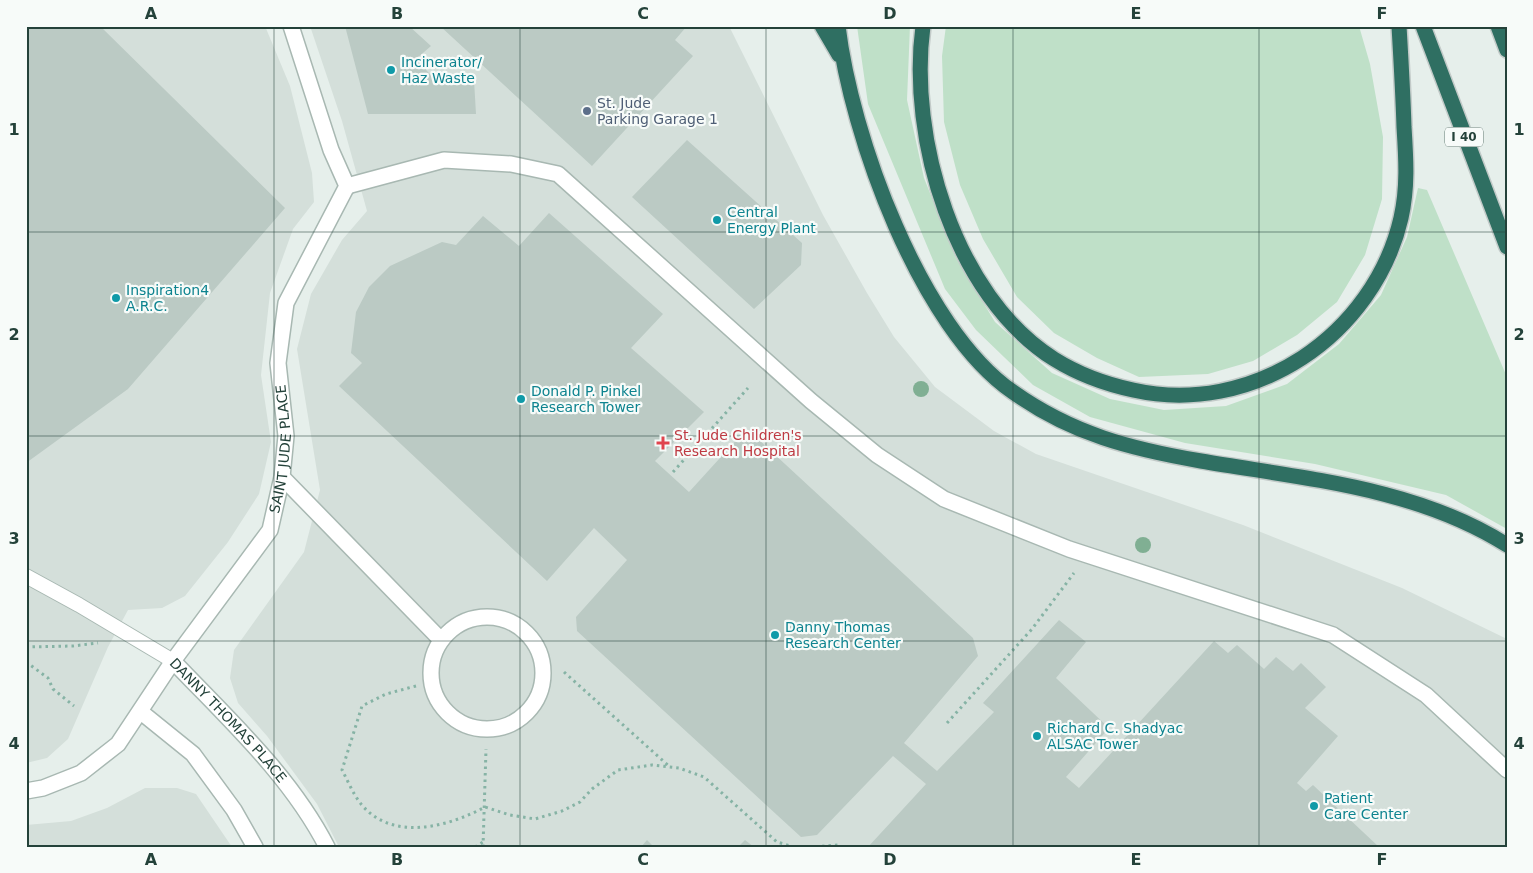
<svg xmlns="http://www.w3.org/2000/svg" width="1533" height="873" viewBox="0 0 1533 873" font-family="'DejaVu Sans',sans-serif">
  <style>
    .built { fill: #d4dfda }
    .green { fill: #bfe0c8 }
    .building { fill: #bbcac4 }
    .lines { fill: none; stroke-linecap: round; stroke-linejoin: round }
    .service-casing { stroke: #a8b8b2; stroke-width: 16 }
    .minor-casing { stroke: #a8b8b2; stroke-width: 18 }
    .motorway-casing { stroke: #c2cac8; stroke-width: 18 }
    .path { stroke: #86b3a5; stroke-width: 3; stroke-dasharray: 2.5 4; stroke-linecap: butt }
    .service { stroke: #fff; stroke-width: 14 }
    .minor { stroke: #fff; stroke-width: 15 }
    .motorway { stroke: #2f6f62; stroke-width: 15 }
    .tree { fill: #80af93 }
    .grid { fill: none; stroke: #24423a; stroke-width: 1; stroke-opacity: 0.55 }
    .culture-dot { fill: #0f9aa8; stroke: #f7fbf9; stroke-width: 2 }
    .service-dot { fill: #5c6f8a; stroke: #f7fbf9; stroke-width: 2 }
    .health-dot { fill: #e0444e; stroke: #f7fbf9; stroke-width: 2 }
    .labels { text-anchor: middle; stroke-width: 4.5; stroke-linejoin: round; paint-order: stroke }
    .shield { fill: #f7fbf9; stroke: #637a73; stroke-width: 1 }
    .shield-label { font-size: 12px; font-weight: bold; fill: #24423a }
    .culture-label { font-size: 14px; fill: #0d838f; stroke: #f7fbf9; text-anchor: start }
    .service-label { font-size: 14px; fill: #4e5e75; stroke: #f7fbf9; text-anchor: start }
    .health-label { font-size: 14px; fill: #be3a42; stroke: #f7fbf9; text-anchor: start }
    .street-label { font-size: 14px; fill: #24423a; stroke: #f7fbf9 }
    .neatline { fill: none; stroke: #24423a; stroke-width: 2 }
    .grid-label { font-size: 16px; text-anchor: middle; font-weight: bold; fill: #24423a }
  </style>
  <rect width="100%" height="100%" fill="#e6efeb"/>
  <!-- built -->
  <path class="built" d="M 26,26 L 265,26 L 290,86 L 312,173 L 314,202 L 293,229 L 270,293 L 261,375 L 271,442 L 259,494 L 228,542 L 185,596 L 162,608 L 128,610 L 108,647 L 68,739 L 47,758 L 26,763 Z
    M 310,26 L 729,26 L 823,215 L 867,293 L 894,337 L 935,387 L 994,431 L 1036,454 L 1243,525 L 1402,588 L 1507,639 L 1507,847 L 339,847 L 317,804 L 267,736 L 238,703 L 230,678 L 234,650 L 304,552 L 320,490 L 297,349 L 311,294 L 342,240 L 367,211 L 342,121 Z
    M 145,788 L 177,788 L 196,794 L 232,847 L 26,847 L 26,825 L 71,821 L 107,808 Z"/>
  <!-- green -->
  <path class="green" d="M 857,26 L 910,26 L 907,100 L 924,178 L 956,258 L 995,322 L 1052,373 L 1110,399 L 1164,410 L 1226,406 L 1287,384 L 1339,344 L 1381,295 L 1407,237 L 1418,188 L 1427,190 L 1507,377 L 1507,529 L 1446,495 L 1315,464 L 1185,443 L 1090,417 L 1033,385 L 976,330 L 945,289 L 868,104 Z
    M 946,26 L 1359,26 L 1370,64 L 1383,137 L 1382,199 L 1365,255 L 1337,302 L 1297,335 L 1253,361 L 1208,374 L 1139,377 L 1097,358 L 1054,333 L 1017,297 L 983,239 L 960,185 L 944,122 L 942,56 Z"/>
  <!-- building -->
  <path class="building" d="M 26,26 L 100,26 L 285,208 L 128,389 L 26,463 Z
    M 345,26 L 409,26 L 431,46 L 416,59 L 439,84 L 474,80 L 476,114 L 368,114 Z
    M 440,26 L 687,26 L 675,40 L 693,56 L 592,166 Z
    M 687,140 L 802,243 L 801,265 L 754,309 L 632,197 Z
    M 549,213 L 663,314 L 631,348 L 704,412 L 655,461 L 689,492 L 740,436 L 757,438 L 973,638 L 978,656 L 904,743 L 937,771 L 994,712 L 983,703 L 1059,620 L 1086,642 L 1056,678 L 1109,728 L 1066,777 L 1079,788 L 1214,641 L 1228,653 L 1237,645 L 1264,669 L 1276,657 L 1293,671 L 1301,663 L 1326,687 L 1305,708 L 1338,736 L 1297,783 L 1306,791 L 1313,785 L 1379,847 L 868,847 L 926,784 L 893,756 L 817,835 L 801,837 L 577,631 L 576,617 L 627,560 L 594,528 L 547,581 L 339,386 L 362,363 L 351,353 L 356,312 L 369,287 L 390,266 L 442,242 L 456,245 L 483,216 L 519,246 Z
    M 647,840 L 654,847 L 641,847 Z
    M 745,840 L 754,847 L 738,847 Z"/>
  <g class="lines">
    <defs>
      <path id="service" d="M 26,576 L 79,605 L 173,661"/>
      <g id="minor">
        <path d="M 347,186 L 444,160 L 511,164 L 558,174 L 811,401 L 877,455 L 944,499 L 1069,549 L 1333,635 L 1426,695 L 1507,770"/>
        <path d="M 282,477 L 441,640"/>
        <circle cx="487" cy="673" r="56"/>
        <path id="s1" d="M 173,661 C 228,719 290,775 327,847"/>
        <path d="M 141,712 L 193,754 L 234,810 L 255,847"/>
        <path id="s2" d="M 26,791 L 43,788 L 81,773 L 118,744 L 173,661 L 270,530 L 282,477 L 286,436 L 278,363 L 286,303 L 347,186 L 331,150 L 291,26"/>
      </g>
      <path id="motorway" d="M 822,26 L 839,55
        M 838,26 C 851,135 920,328 1013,392 C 1072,434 1131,449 1201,461 C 1305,479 1415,487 1507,545
        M 923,26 C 908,137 954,296 1054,359 C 1078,374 1105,384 1133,390 C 1191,403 1251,391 1302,358 C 1351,326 1388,275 1401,218 C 1408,187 1406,158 1404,127 C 1403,94 1401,60 1399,26
        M 1423,26 L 1507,247
        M 1498,26 L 1507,50"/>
    </defs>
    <!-- service casing -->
    <use href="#service" class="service-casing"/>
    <!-- minor casing -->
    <use href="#minor" class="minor-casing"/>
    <!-- motorway casing -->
    <use href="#motorway" class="motorway-casing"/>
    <!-- path -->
    <path class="path" d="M 673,472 L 748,388
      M 26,647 L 73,646 L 98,643
      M 26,662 L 48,678 L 53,689 L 74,706
      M 564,672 L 670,767
      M 416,686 L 386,694 L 362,706 L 342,770 C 348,781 353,794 361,804 C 392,842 448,827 485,807 L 510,815 L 535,819 L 562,811 L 580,802 L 592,789 L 618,770 L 652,765 L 679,768 L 704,777 L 777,842 L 794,847
      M 947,723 L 1032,629 L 1074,573
      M 475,847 L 483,842
      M 483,847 L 486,749
      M 809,847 L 839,845"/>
    <!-- service -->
    <use href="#service" class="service"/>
    <!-- minor -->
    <use href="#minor" class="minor"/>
    <!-- motorway -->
    <use href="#motorway" class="motorway"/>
  </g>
  <!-- trees -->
  <g class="tree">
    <circle cx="921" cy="389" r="8"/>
    <circle cx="1143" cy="545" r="8"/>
  </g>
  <!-- grid -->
  <path class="grid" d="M 274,26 L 274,847M 520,26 L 520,847M 766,26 L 766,847M 1013,26 L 1013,847M 1259,26 L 1259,847M 26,232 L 1507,232M 26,436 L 1507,436M 26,641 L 1507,641"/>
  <!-- markers -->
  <g class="culture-dot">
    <circle cx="391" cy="70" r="5"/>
    <circle cx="717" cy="220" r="5"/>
    <circle cx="116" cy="298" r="5"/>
    <circle cx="521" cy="399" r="5"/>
    <circle cx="775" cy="635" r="5"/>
    <circle cx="1037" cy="736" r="5"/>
    <circle cx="1314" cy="806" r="5"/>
  </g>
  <circle class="service-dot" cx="587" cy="111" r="5"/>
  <path class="health-dot" d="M660.5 435.5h5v5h5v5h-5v5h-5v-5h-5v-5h5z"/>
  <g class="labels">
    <!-- shield labels -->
    <rect class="shield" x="1445" y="127.5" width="38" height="19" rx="4"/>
    <g class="shield-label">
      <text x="1464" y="141">I 40</text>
    </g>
    <!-- culture labels -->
    <g class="culture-label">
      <text x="401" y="67">Incinerator/<tspan x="401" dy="16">Haz Waste</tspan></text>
      <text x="727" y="217">Central<tspan x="727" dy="16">Energy Plant</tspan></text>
      <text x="126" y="295">Inspiration4<tspan x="126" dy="16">A.R.C.</tspan></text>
      <text x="531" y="396">Donald P. Pinkel<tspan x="531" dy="16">Research Tower</tspan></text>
      <text x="785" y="632">Danny Thomas<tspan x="785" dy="16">Research Center</tspan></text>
      <text x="1047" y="733">Richard C. Shadyac<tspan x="1047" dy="16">ALSAC Tower</tspan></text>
      <text x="1324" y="803">Patient<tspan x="1324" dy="16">Care Center</tspan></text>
    </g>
    <!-- service labels -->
    <g class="service-label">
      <text x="597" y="108">St. Jude<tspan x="597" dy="16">Parking Garage 1</tspan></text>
    </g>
    <!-- health labels -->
    <g class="health-label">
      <text x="674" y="440">St. Jude Children's<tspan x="674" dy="16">Research Hospital</tspan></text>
    </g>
    <!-- street labels -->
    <g class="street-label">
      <text dy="5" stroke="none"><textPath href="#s2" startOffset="450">SAINT JUDE PLACE</textPath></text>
      <text dy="5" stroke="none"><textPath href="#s1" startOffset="81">DANNY THOMAS PLACE</textPath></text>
    </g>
  </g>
  <!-- border -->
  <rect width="1533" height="873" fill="none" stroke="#f7fbf9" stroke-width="55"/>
  <rect x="28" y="28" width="1478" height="818" class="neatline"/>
  <g class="grid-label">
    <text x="151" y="19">A</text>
    <text x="397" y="19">B</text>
    <text x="643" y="19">C</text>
    <text x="890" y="19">D</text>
    <text x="1136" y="19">E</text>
    <text x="1382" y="19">F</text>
    <text x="14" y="135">1</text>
    <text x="1519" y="135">1</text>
    <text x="14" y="340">2</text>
    <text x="1519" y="340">2</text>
    <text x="14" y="544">3</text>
    <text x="1519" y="544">3</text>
    <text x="14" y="749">4</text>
    <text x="1519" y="749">4</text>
    <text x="151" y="865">A</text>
    <text x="397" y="865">B</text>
    <text x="643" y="865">C</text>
    <text x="890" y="865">D</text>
    <text x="1136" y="865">E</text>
    <text x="1382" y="865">F</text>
  </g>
</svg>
